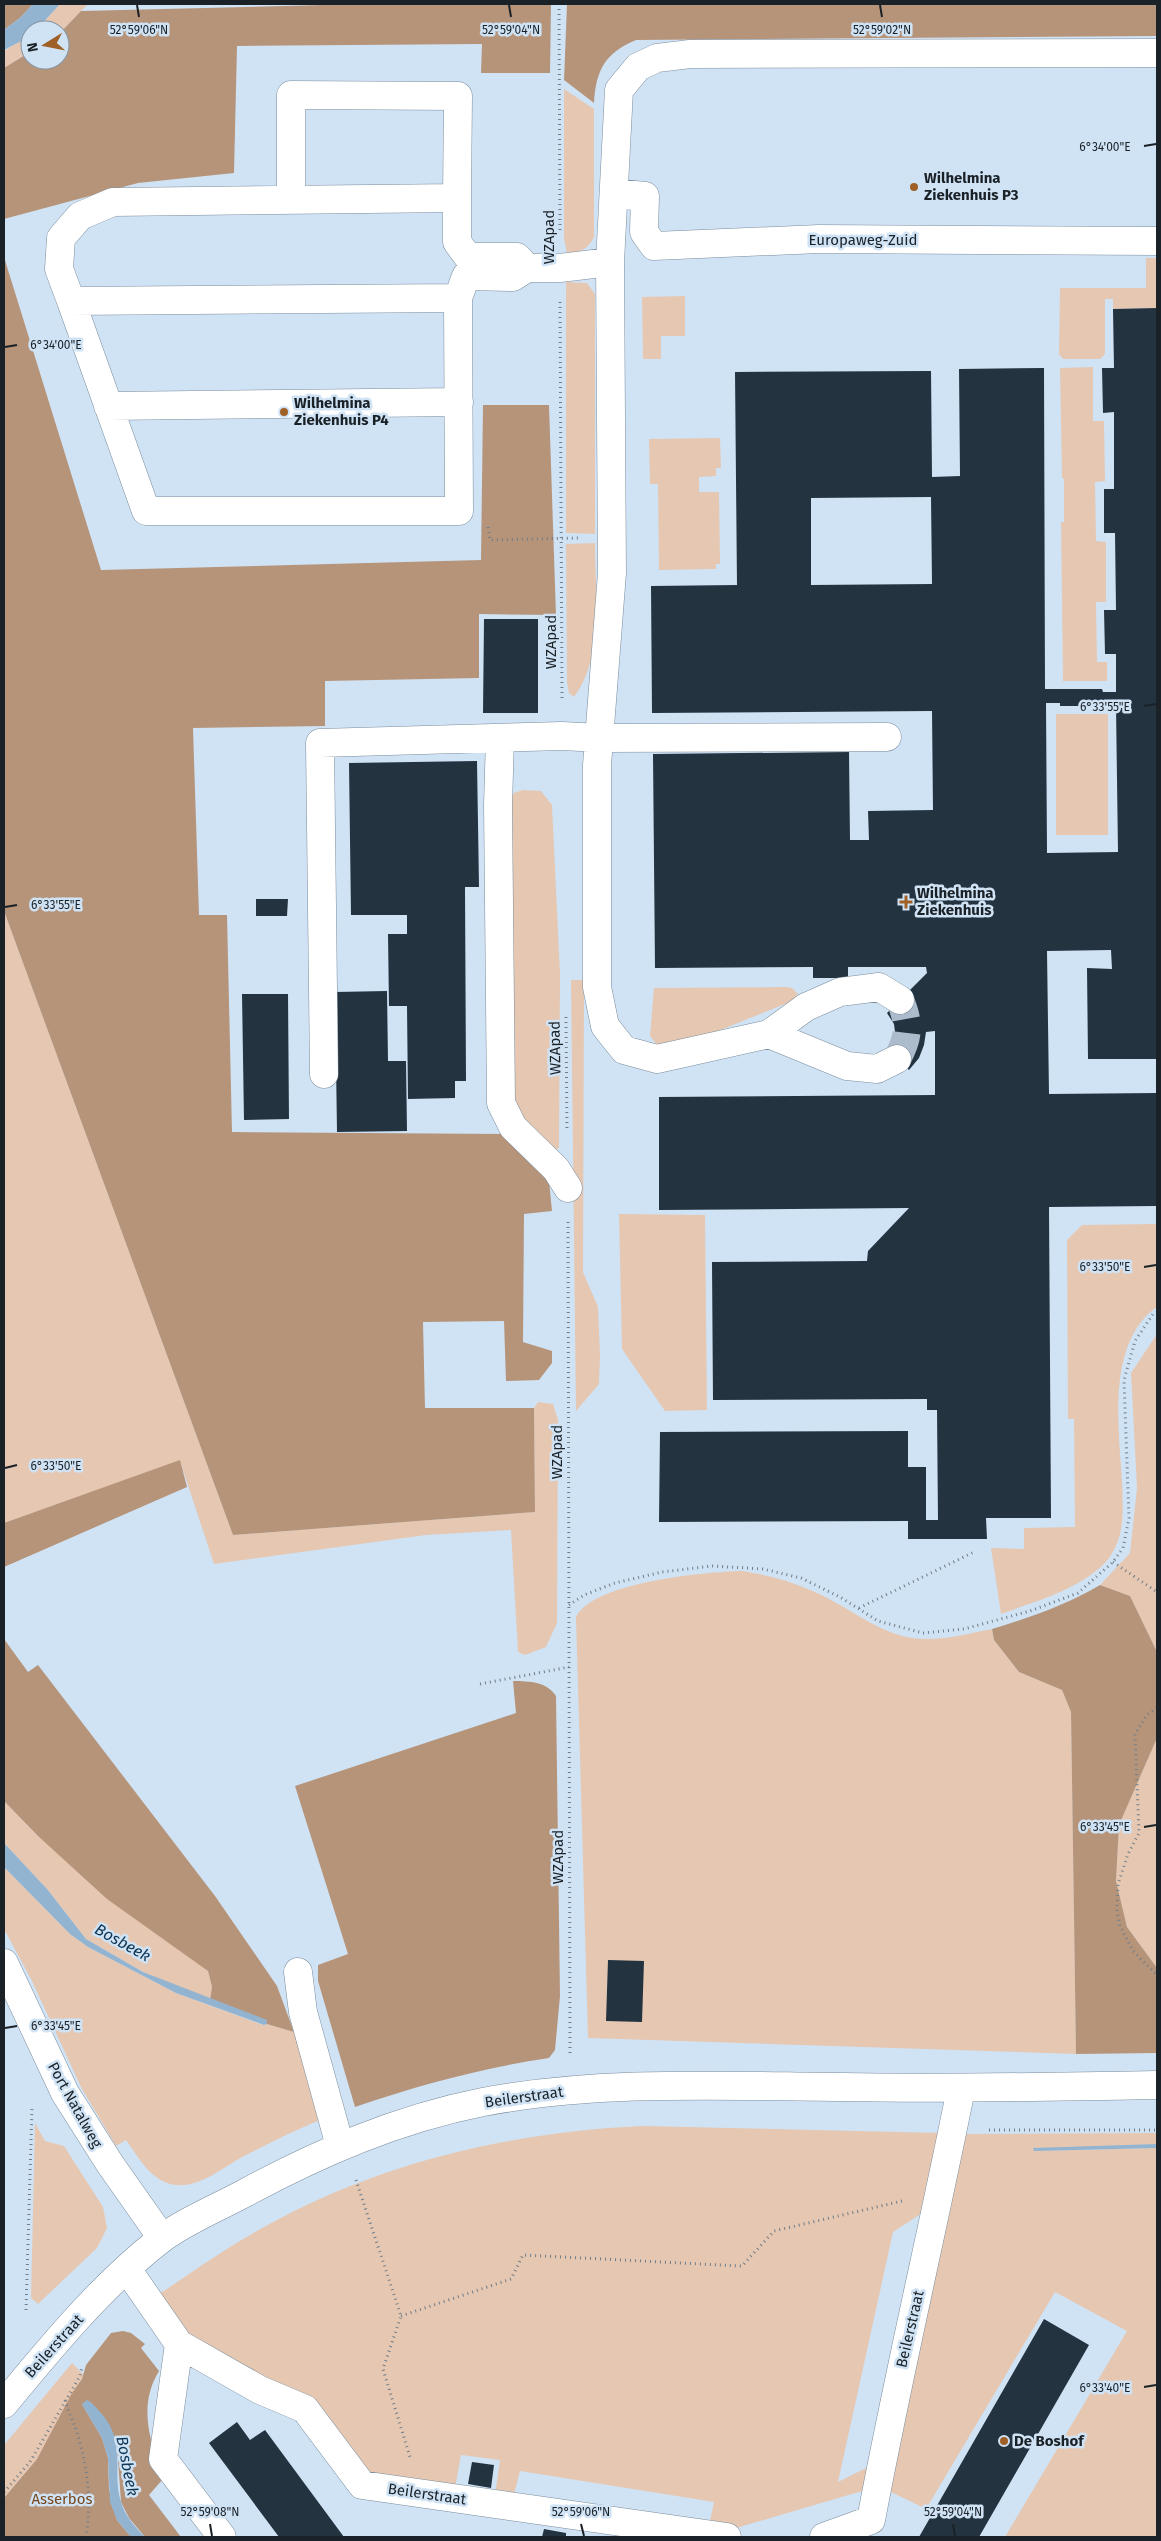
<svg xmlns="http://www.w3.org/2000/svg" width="1161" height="2541" viewBox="0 0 1161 2541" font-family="'Fira Sans',sans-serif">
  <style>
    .green { fill: #e6c7b1 }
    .forest { fill: #b6947a }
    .water { fill: #93b4d1 }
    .building { fill: #233340; fill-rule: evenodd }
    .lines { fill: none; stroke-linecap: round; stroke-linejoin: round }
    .minor-tunnel { stroke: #acbccc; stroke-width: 28; stroke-dasharray: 28 14; stroke-linecap: butt }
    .minor-casing { stroke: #7a8c9c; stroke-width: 29 }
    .path { stroke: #707d88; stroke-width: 3; stroke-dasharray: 1 4; stroke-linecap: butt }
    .minor { stroke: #fff; stroke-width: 28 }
    .ticks { fill: none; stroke: #1a2127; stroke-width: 2 }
    .poi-dot { fill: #9f6028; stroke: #d0e3f5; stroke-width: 2 }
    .labels { text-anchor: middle; stroke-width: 5; stroke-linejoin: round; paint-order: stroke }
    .poi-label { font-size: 15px; font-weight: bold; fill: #1a2127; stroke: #d0e3f5; text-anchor: start }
    .street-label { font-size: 15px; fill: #1a2127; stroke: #d0e3f5 }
    .park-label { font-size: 15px; fill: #76471d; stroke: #d0e3f5 }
    .water-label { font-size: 16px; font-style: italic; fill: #0e3654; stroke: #d0e3f5 }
    .ticks-label { font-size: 12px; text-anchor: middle; fill: #1a2127; stroke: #d0e3f5; stroke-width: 5; stroke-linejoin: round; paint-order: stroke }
  </style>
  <rect width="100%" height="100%" fill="#d0e3f5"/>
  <!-- green -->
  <path class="green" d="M 60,4 L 88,4 L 60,33 L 60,30 L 36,30 Z
    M 30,35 L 30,52 L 4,68 L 4,51 Z
    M 564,89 L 594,109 L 594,237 C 587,250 581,252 567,253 L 564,239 Z
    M 1146,258 L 1157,258 L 1157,308 L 1113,309 L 1113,299 L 1105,299 L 1105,354 L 1100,359 L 1063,359 L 1059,354 L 1060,288 L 1146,288 Z
    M 566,282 L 587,283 L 595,294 L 595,534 L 566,533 Z
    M 685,296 L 685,336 L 661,336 L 661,359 L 643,359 L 642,297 Z
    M 1093,367 L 1093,421 L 1104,421 L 1105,481 L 1095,482 L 1096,541 L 1106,542 L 1106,602 L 1096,602 L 1097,662 L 1107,662 L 1107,681 L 1063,681 L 1061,522 L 1064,522 L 1064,479 L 1062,478 L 1060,368 Z
    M 720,438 L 721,468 L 716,468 L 716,476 L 699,477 L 699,492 L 719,492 L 720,564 L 716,564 L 716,569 L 659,570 L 658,484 L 650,484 L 649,439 Z
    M 595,543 C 595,593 605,655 574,697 L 569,693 L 567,682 L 566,544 Z
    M 1056,714 L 1108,714 L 1108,835 L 1056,835 Z
    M 523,790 L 541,791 L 552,805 L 560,974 L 559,1148 L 553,1151 L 511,1106 L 511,798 L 514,793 Z
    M 4,911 L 233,1535 L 535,1512 L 534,1408 L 538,1402 L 553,1404 L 558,1420 L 557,1623 L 546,1647 L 525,1655 L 518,1652 L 511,1530 L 426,1535 L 214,1564 L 180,1461 L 4,1523 Z
    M 571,980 L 584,980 L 583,1272 L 598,1307 L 600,1354 L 599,1384 L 576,1411 Z
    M 786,987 L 792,988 L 798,994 L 790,1002 L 683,1045 L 658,1046 L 650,1036 L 654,988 Z
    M 619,1214 L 705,1215 L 707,1410 L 665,1411 L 622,1349 Z
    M 1157,1224 L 1157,1307 C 1106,1342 1119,1429 1122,1482 C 1123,1511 1126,1542 1103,1565 C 1075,1591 1036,1601 1001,1614 L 991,1548 L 1024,1549 L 1024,1528 L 1075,1527 L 1074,1419 L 1068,1419 L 1067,1240 L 1082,1225 Z
    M 1157,1334 L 1157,1652 L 1130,1596 L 1100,1585 L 1130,1553 L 1137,1488 L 1131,1373 Z
    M 742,1571 C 774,1576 801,1584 829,1599 C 856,1613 881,1633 912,1638 C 939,1642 966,1634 992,1629 L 994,1640 L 1019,1672 L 1062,1690 L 1071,1712 L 1076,2054 L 588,2038 L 576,1617 C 593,1582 706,1572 742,1571 Z
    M 1157,1738 L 1157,1968 L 1127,1927 L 1116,1881 L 1119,1825 Z
    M 4,1801 L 38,1836 L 208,1971 L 212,1987 L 210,2000 L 143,1972 L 86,1939 L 47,1889 L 4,1843 Z
    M 4,1867 L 70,1934 L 88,1947 L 176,1993 L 263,2025 L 267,2024 L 294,2032 L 320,2120 C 296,2130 273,2141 250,2153 C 228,2163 202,2188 176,2185 C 151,2182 139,2158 126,2140 L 116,2146 L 82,2089 L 31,1979 L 4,1929 Z
    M 35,2123 L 45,2141 L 64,2146 L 103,2207 L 107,2228 L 97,2248 L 38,2304 L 31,2298 Z
    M 642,2126 L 942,2133 L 924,2212 L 893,2232 L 838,2482 L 870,2466 L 862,2491 L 733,2529 L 709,2526 L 714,2502 L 520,2471 L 513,2498 L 495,2495 L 500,2460 L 461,2455 L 455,2488 L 368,2473 L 198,2346 L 157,2294 L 164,2291 C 198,2268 231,2245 266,2226 C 381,2162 512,2132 642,2126 Z
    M 1157,2133 L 1157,2144 L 1034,2151 L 1157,2148 L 1157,2537 L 1005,2537 L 1127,2331 L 1055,2292 L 926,2509 L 885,2489 L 963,2134 Z
    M 72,2363 L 84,2375 L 37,2459 L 4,2498 L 4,2445 Z"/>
  <!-- forest -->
  <path class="forest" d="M 4,4 L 33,4 L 21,17 L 4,30 Z
    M 363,4 L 551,4 L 550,73 L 481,73 L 482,44 L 237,46 L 234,173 L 138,183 L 4,219 L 4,68 L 30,52 L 30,60 L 60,60 L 60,33 L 81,11 Z
    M 567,4 L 1157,4 L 1157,36 L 636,40 C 605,53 596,70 594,103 L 564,80 Z
    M 4,257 L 101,570 L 481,560 L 483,405 L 549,405 L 556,615 L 479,614 L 479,678 L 325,681 L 325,726 L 193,728 L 199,915 L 227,915 L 232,1132 L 507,1134 L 549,1181 L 552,1211 L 524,1214 L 523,1342 L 552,1351 L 552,1363 L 539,1380 L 506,1381 L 504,1321 L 423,1322 L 425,1408 L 534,1408 L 535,1512 L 233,1535 L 4,911 Z
    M 180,1460 L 187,1487 L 4,1567 L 4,1523 Z
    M 1100,1585 L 1130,1596 L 1157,1652 L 1157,1738 L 1119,1825 L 1116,1881 L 1127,1927 L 1157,1968 L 1157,2053 L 1076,2054 L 1071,1712 L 1062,1690 L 1019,1672 L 994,1640 L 992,1629 C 1029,1618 1066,1605 1100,1585 Z
    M 4,1639 L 28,1672 L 38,1665 L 215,1896 L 277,1986 L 294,2032 L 267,2024 L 266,2020 L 210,2000 L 212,1987 L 208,1971 L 107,1899 L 38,1836 L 4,1801 Z
    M 513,1681 C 530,1681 547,1682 556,1696 L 560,1996 L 555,2050 L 549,2058 C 482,2068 419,2085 355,2107 L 318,1981 L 318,1965 L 348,1954 L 295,1786 L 516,1713 Z
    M 123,2331 L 131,2333 L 145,2344 L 141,2348 L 159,2371 C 137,2407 151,2443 163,2479 L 149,2495 L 181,2537 L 145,2537 L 129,2518 L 121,2502 L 117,2445 L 82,2404 L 102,2438 L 108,2458 L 109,2489 L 117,2520 L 131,2537 L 4,2537 L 4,2498 L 37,2459 L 72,2393 L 82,2379 L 86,2365 L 111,2333 Z"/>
  <!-- water -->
  <path class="water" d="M 33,4 L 60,4 L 36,30 L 30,30 L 30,35 L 27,38 L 4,50 L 4,30 L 21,17 Z
    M 4,1843 L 47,1889 L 86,1939 L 143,1972 L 267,2020 L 267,2024 L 264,2025 L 176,1993 L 88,1947 L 70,1934 L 4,1867 Z
    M 1157,2144 L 1157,2148 L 1034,2151 L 1033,2148 Z
    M 87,2400 C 93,2403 96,2408 101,2413 C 128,2445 111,2469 121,2502 C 125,2516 135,2527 145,2537 L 131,2537 L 117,2520 L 110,2502 L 108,2458 L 102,2438 L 82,2404 Z"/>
  <!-- building -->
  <path class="building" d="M 1157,308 L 1157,1059 L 1088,1059 L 1087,968 L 1112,969 L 1111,950 L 1047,951 L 1049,1094 L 1157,1093 L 1157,1206 L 1049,1207 L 1051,1518 L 986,1518 L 987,1539 L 908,1539 L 908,1521 L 659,1522 L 660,1432 L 908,1431 L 908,1467 L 926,1467 L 926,1520 L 938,1520 L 937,1410 L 927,1410 L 927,1399 L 713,1400 L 712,1262 L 867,1261 L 868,1251 L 909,1208 L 659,1210 L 659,1097 L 935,1095 L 935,1031 L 926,1032 L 924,1045 L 919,1058 L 909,1070 L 888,1049 L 895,1032 L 894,1024 L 887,1013 L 927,973 L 926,967 L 848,967 L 848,978 L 813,978 L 813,967 L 655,968 L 653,754 L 849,752 L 850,840 L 869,840 L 868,811 L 933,810 L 932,711 L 652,713 L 651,586 L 737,585 L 735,372 L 931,371 L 932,477 L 960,476 L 959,369 L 1044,368 L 1045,689 L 1102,689 L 1103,692 L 1116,692 L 1116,654 L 1105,654 L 1104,610 L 1116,610 L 1115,533 L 1104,533 L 1104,489 L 1114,489 L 1114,412 L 1103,413 L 1102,368 L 1114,368 L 1113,309 ZM 931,497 L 932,584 L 811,585 L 811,498 ZM 1046,703 L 1060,703 L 1060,706 L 1116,706 L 1118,852 L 1047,853 Z
    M 484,619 L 538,619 L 538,713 L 483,713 Z
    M 477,761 L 479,887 L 465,887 L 466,1081 L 455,1081 L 455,1098 L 408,1099 L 407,1006 L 389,1006 L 388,934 L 407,934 L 407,915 L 351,915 L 349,763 Z
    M 256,899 L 288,899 L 287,916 L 256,916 Z
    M 387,991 L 388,1061 L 406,1061 L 407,1131 L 337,1132 L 335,992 Z
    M 242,994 L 288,994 L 289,1119 L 244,1120 Z
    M 608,1960 L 644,1961 L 642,2022 L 606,2021 Z
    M 1044,2319 L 1089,2345 L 979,2537 L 919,2537 Z
    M 237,2422 L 250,2440 L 265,2430 L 344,2537 L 279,2537 L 209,2443 Z
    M 472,2462 L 494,2465 L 491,2488 L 468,2484 Z
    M 544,2529 L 566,2533 L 566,2537 L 542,2537 Z"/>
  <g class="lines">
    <!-- minor-tunnel -->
    <path class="minor-tunnel" d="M 897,1059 C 909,1037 910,1024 900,1000"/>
    <defs>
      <path id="minor" d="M 614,193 L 645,196 L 644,232 L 654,246 L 819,239 L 1157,241
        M 457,198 L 457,242 L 468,257 L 517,257 L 527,268
        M 527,268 L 560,268 L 610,262
        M 458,298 L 466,276 L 513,277 L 527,268
        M 71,301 L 146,511 L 459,511 L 458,298 L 71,301 L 59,269 L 61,238 L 80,216 L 113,202 L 457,198 L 458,96 L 291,95 L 291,200
        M 108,406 L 459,402
        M 500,738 L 498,805 L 501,1103 L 513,1127 L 556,1169 L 568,1188
        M 769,1034 L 806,1007 L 840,992 L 879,987 L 900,1000
        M 897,1059 L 877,1069 L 847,1066 L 769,1034 L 657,1059 L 624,1050 L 605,1026 L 597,987 L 597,765 L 612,573 L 610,262 L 619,90 L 638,67 L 657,58 L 690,54 L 1157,53
        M 324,1074 L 320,743 L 562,736 L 599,738 L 887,737
        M 4,1963 L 65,2093 L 110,2164 L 162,2238
        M 298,1972 L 303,2012 L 340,2146
        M 127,2269 L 179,2344 L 163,2459 L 222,2537
        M 179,2344 L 260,2390 L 305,2409 L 362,2485 L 727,2537
        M 4,2404 C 51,2347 102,2285 160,2240 C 183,2222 217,2208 243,2194 C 319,2153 397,2119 483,2102 C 601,2080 723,2086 842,2087 C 947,2089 1052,2087 1157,2085
        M 824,2537 L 871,2520 C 898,2376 932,2233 961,2089"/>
    </defs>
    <!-- minor casing -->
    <use href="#minor" class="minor-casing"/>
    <!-- path -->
    <path class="path" d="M 559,4 L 560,233
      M 560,302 L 562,701
      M 488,527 L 490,540 L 578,538
      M 566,1017 L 567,1131
      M 568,1222 L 570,2056
      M 1113,1562 L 1157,1592
      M 569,1605 L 584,1595 L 615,1583 L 662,1572 L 712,1566 L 763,1569 L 801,1578 L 840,1597 L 878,1621 L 923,1633 L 964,1629 L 1030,1611 L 1078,1593 L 1113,1562 L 1123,1548 L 1129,1518 L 1124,1380 L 1135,1341 L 1153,1314 L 1157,1312
      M 859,1608 L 974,1552
      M 480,1684 L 569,1667
      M 1157,1708 L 1147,1715 L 1135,1734 L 1139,1833 L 1128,1854 L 1118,1884 L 1117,1910 L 1120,1926 L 1133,1951 L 1157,1975
      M 989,2130 L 1157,2130
      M 356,2180 L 401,2316 L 383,2369 L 410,2457
      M 26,2310 L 32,2108
      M 401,2316 L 511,2279 L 523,2255 L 742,2266 L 774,2231 L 902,2201
      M 65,2400 C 69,2414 76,2426 79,2440 C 89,2475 91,2502 86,2537
      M 4,2492 L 30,2462 L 80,2376 L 82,2367"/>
    <!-- minor -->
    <use href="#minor" class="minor"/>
  </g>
  <!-- ticks -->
  <path class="ticks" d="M 137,5 L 139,17M 509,5 L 511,17M 880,5 L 882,17M 1144,146 L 1156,144M 5,347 L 17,345M 1144,706 L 1156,704M 5,907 L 17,905M 1144,1267 L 1156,1265M 5,1468 L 17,1465M 1144,1827 L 1156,1825M 5,2028 L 17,2026M 1144,2387 L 1156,2385M 210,2524 L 212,2536M 581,2524 L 584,2536M 953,2524 L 955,2536"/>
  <!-- markers -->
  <g class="poi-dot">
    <circle cx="914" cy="187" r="5"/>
    <circle cx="284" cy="412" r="5"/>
    <path d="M903.5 894.5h5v5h5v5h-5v5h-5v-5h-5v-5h5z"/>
    <circle cx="1004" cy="2441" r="5"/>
  </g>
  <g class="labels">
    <!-- poi labels -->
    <g class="poi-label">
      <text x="924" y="183">Wilhelmina<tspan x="924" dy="17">Ziekenhuis P3</tspan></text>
      <text x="294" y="408">Wilhelmina<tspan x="294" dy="17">Ziekenhuis P4</tspan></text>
      <text x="917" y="898">Wilhelmina<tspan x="917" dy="17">Ziekenhuis</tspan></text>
      <text x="1014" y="2446">De Boshof</text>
    </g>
    <!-- street labels -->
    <g class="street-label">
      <text transform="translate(549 237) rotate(-90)" y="5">WZApad</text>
      <text x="863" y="245">Europaweg-Zuid</text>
      <text transform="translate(551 642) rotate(-90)" y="5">WZApad</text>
      <text transform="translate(555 1048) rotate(-91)" y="5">WZApad</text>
      <text transform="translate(557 1452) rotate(-90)" y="5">WZApad</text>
      <text transform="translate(558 1857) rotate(-90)" y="5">WZApad</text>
      <text transform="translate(524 2097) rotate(-8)" y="5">Beilerstraat</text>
      <text transform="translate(75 2105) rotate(61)" y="5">Port Natalweg</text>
      <text transform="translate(910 2329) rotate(-77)" y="5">Beilerstraat</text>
      <text transform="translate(54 2346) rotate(-48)" y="5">Beilerstraat</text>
      <text transform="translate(427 2494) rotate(8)" y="5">Beilerstraat</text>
    </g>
    <!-- park labels -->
    <g class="park-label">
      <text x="62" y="2504">Asserbos</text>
    </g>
    <!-- water labels -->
    <g class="water-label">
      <text transform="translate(123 1942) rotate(29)" y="6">Bosbeek</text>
      <text transform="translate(128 2466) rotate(79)" y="6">Bosbeek</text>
    </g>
  </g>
  <g class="ticks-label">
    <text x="139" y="34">52°59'06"N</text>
    <text x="511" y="34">52°59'04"N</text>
    <text x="882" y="34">52°59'02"N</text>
    <text x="1105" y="151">6°34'00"E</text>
    <text x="56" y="349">6°34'00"E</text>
    <text x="1105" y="711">6°33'55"E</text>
    <text x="56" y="909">6°33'55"E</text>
    <text x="1105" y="1271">6°33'50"E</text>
    <text x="56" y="1470">6°33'50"E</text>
    <text x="1105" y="1831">6°33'45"E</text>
    <text x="56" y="2030">6°33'45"E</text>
    <text x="1105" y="2392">6°33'40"E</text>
    <text x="210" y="2516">52°59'08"N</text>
    <text x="581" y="2516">52°59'06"N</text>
    <text x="953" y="2516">52°59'04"N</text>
  </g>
  <!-- border -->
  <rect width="1161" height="2541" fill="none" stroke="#1a2127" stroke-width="10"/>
  <!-- north arrow -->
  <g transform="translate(45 45) rotate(260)"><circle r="24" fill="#d0e3f5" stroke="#8795a3"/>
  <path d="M0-4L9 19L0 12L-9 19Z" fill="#9f6028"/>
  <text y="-8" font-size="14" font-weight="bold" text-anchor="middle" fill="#1a2127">N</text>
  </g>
</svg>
